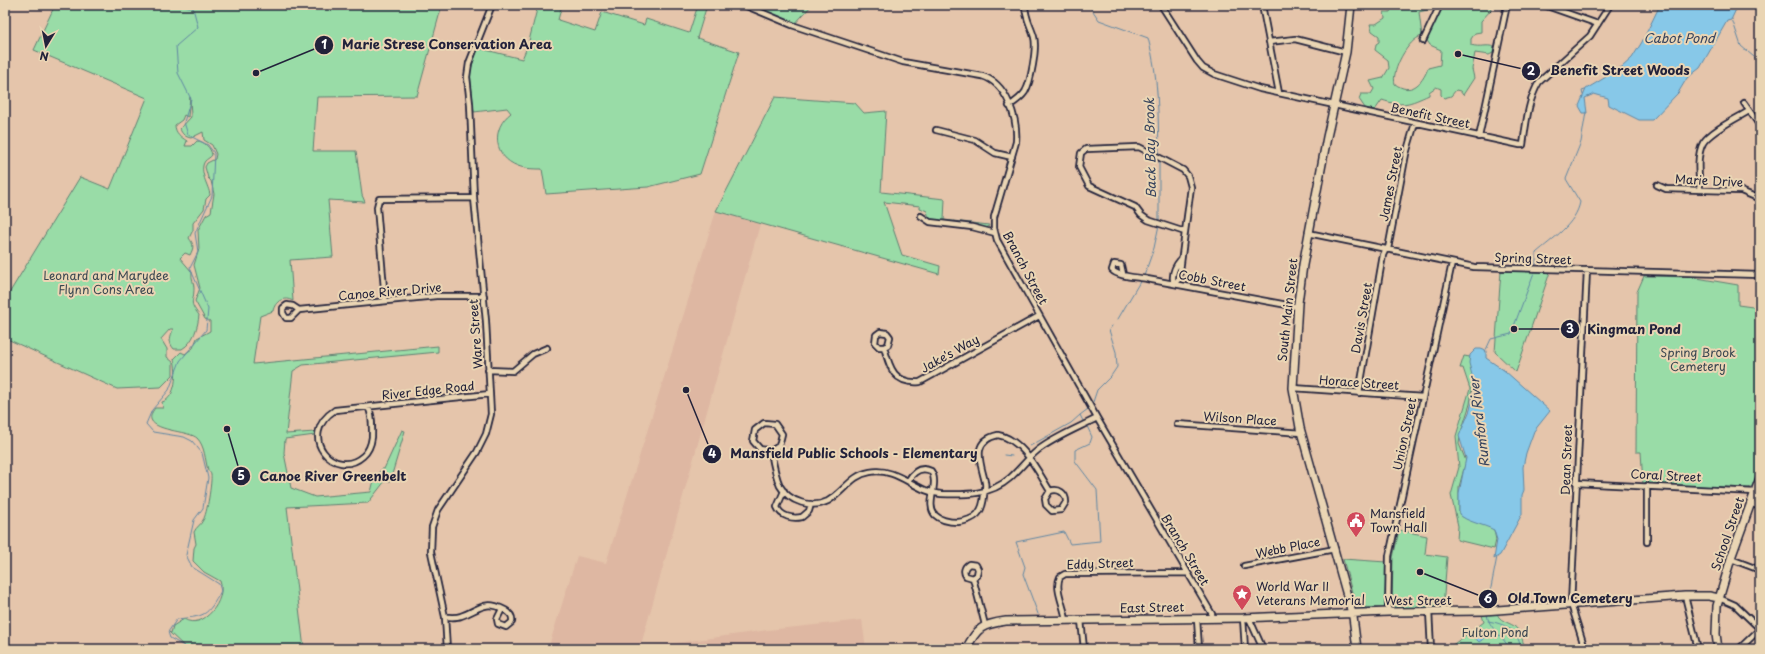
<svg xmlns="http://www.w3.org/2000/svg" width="1765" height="654" viewBox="0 0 1765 654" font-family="'Playpen Sans',sans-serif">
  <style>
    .built { fill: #deb7a2 }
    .green { fill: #99dca7; stroke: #5e7f71 }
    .water { fill: #87c8e8; stroke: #5f86a3 }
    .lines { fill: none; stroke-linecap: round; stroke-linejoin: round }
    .stream { stroke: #5f86a3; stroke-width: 1 }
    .street-casing { stroke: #22223b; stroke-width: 8 }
    .secondary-casing { stroke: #22223b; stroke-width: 10 }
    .street { stroke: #ead5b4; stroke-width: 4.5 }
    .secondary { stroke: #ead5b4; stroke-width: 7 }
    .labels { text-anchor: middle; stroke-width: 4; stroke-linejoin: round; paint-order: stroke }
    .street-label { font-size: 12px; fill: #22223b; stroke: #ead5b4 }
    .park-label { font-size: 12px; fill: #3a4751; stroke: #ead5b4 }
    .poi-label { font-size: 12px; fill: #22223b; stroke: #ead5b4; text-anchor: start }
    .water-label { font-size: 13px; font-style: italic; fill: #36435e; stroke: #ead5b4 }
    .leader { fill: none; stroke: #22223b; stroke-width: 1.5 }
    .callout-dot { fill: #22223b; stroke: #ead5b4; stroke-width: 1.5 }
    .mark-label { font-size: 12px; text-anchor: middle; font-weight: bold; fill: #fff }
    .callout-label { font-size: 13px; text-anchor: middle; font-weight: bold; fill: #22223b; stroke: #ead5b4; stroke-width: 4; stroke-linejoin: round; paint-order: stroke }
  </style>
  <rect width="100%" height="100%" fill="#e5c5ab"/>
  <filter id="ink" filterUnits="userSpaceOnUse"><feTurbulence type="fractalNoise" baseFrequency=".025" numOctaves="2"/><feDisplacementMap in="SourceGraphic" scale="8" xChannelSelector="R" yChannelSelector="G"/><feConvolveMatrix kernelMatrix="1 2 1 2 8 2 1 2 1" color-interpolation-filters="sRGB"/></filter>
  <g filter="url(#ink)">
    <!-- built -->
    <path class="built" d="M 716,211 L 760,224 L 640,648 L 768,630 L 862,620 L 866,649 L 548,649 L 577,556 L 606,563 Z"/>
    <!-- green -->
    <path class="green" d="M 55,5 L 442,5 L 417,96 L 317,97 L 313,151 L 356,151 L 362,195 L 365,202 L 328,200 L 333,257 L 290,260 L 293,301 C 284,296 275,301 273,311 L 260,316 L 253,364 L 438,346 L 438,352 L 303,365 L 293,371 L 286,434 L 315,432 L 315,435 L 285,439 L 284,453 L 291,488 L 315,497 L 371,492 L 375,476 L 382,469 L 384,469 L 402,430 L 405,431 L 390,481 L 385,481 L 368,503 L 287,507 L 304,649 L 187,649 L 169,632 L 171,633 L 173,626 L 184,619 C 203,631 227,600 220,581 L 204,572 L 193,561 L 194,548 L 196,544 L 194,532 C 196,527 201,525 203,520 C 207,515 212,481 211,475 C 211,473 209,472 208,470 C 205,460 205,446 197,438 C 187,429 136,432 155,408 L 163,408 L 162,402 C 177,398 177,371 174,359 L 181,352 L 185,354 L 193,348 L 197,338 L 210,331 L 210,321 L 205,319 L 195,301 L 200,288 L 194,265 L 199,249 L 198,230 L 206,215 L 211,212 L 214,194 L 211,181 L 208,178 L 205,167 L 207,163 L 215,159 L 216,154 L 212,145 L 204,140 L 203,132 L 191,138 C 185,137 182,134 180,129 L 191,117 L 190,97 L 188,117 L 184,115 L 182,120 L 175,125 C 175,133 181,137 187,141 L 185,146 L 192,146 L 197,141 C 204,141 211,148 212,155 C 211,157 207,159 205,161 C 198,171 209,186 210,195 L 206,199 L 204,209 L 193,223 L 193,230 L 189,238 C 194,245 194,247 190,255 L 185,253 L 180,258 L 192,272 C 191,279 194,282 194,288 C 194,303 188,301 199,315 C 198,326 194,342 182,349 L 174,349 C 167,341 171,337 173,329 L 170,329 L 161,339 L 167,349 L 167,357 L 173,362 L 173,375 L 161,387 L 117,389 L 5,338 L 5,300 L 80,177 L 110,189 L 147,98 L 34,50 Z
      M 538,5 L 562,5 L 558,20 L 595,32 L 602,12 L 644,25 L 646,19 L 689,33 L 698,5 L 707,5 L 697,38 L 739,52 L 700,174 L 648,187 L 546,194 L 542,169 C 534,169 526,169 518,166 C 493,157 491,128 511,113 L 507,108 L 474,112 L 470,72 L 478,48 L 522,59 L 528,45 Z
      M 743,5 L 812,5 L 793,26 Z
      M 1392,5 L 1435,5 L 1431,9 L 1419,12 L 1422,36 C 1408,39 1391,71 1395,84 C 1410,95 1422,85 1428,68 L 1440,65 L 1441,50 L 1430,45 L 1426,39 L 1442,8 L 1446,5 L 1490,5 L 1491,10 L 1481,21 L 1481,32 L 1475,33 L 1471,39 L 1471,45 C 1480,48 1487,44 1494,47 L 1493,53 L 1489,55 L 1475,53 L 1472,69 L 1474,78 L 1463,95 L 1460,91 L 1456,90 L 1451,96 L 1444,98 L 1441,95 L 1441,89 L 1436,87 L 1429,92 L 1429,95 C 1409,104 1403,107 1382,100 L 1375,110 L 1365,108 L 1359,99 L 1361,94 L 1371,94 L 1374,89 L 1370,81 L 1383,78 L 1389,68 L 1388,60 L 1375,50 L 1376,44 L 1379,42 L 1379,36 L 1372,31 L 1370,24 L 1376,24 L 1385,18 L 1384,12 L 1390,12 Z
      M 775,97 L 855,103 L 864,113 L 886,111 L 881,192 L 945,199 L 944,220 L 989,225 L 988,227 L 985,228 L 977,225 L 931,220 L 929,218 L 927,211 L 920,208 L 920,206 L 884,202 L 902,255 L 940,266 L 939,274 L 716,211 Z
      M 1501,271 L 1550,272 L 1516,372 L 1495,352 Z
      M 1644,276 L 1691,277 L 1738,285 L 1738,305 L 1760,308 L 1760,468 L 1752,486 L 1749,488 L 1643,484 L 1641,452 L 1636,452 L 1637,292 Z
      M 1464,356 L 1470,357 L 1473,379 L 1470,404 L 1460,435 L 1459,444 L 1466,461 L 1459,487 L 1459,513 C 1461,520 1485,522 1494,530 L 1496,540 L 1494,549 L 1457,540 L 1458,526 L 1451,495 L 1459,467 L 1456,436 L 1470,389 L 1463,368 L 1460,368 Z
      M 1399,530 L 1427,536 L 1425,554 L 1447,557 L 1443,607 L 1392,608 L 1393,558 Z
      M 1343,559 L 1386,562 L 1385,608 L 1356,607 Z
      M 1497,613 C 1499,621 1508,622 1514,626 C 1520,630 1524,642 1524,649 L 1447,649 L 1484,622 L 1482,615 Z"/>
    <!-- water -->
    <path class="water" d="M 1660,5 L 1738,5 L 1731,20 L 1727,21 L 1700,68 L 1687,78 L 1678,93 L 1652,120 L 1639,120 L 1609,105 L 1608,98 L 1594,94 L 1585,98 L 1587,113 L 1583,113 L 1579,106 L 1586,89 L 1606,77 L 1610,71 L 1622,67 L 1632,58 L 1642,42 Z
      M 1476,349 L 1481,349 L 1486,351 L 1486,358 L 1505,371 L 1550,411 L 1534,431 L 1526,453 L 1523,467 L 1524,490 L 1522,495 L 1522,514 L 1500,555 L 1494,559 L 1497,540 L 1494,530 C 1483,524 1466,522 1459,514 L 1459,493 L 1466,458 L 1459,436 L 1470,410 L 1475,388 L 1469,363 L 1470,355 Z
      M 1487,629 L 1488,636 L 1479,642 L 1476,639 L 1475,634 L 1478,631 L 1483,631 Z"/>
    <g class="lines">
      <!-- stream -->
      <path class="stream" d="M 183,5 L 193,8 L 198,27 L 176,46 L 178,73 L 191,99 L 184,122 L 188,135 L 208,145 L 214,153 L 212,196 L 195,233 L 198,252 L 190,268 L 208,309 L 206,330 L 180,361 L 169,390 L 152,410 L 146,424 L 153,432 L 184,437 L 192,441 L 202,453 L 208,478 L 203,508 L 194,520 L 186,555 L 192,567 L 219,584 L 221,591 C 207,617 205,616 177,619 L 168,632 L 170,638 L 189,649
        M 1089,5 L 1099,20 L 1148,38 C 1159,77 1158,115 1159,154
        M 1732,19 L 1741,46 L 1760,62
        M 1583,95 L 1582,91 L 1585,90
        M 1159,160 L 1159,222
        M 1536,267 L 1536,253 C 1552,239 1576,224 1580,202 L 1566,179 L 1581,142 L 1586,112
        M 1144,276 L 1154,248 L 1159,225
        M 1118,319 L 1141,280
        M 1485,352 L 1491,339 L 1511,334 L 1535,270
        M 1093,402 L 1097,390 L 1111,376 L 1117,367 L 1116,352 L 1109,330 L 1112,326
        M 1083,421 L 1080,415 L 1088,409
        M 1030,446 L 1071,423 L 1080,415
        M 1004,455 L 1012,456
        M 1487,608 L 1497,557
        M 1038,614 L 1023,574 L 1025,567 L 1016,542 L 1064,532 L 1070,544 L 1100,541 L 1097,490 L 1075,461 L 1075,450 L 1090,443 L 1092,437 L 1087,426
        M 1487,614 C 1488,628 1503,636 1510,649
        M 1488,621 C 1505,624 1518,629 1521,649"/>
      <defs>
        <path id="street" d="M 744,5 L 792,25 L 903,62 L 982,76 C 1007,83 1018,119 1016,142 L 994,217 L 994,228 L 997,240 L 1097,418 L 1212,614 L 1212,619
          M 1161,5 L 1197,61 L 1203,68 L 1214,74 L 1260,89 L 1520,145 L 1523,145 C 1526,124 1528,100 1539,82 L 1590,36 L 1610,5
          M 1262,5 L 1279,93
          M 1544,5 L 1598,24
          M 1423,41 L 1440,5
          M 1269,42 L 1295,39 L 1346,52
          M 1744,103 L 1760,126
          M 1009,106 C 1015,102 1021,98 1025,92 C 1031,82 1037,48 1034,37 C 1031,26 1025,18 1025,5
          M 936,130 L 975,140 L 995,153 L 1012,157
          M 1479,137 L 1507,5
          M 1657,185 L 1666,189 L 1741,191 L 1760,199
          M 1700,190 C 1699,176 1696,156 1703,143 C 1710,131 1737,118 1749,111
          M 921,216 L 930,222 L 972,227 L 995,233
          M 1308,233 L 1474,267 L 1760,275
          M 1181,259 C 1175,266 1171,275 1174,284 L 1179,279 L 1185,232 L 1148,220 L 1141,215 L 1135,207 L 1089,186 L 1079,167 L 1081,153 L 1086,149 L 1139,147 L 1183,170 L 1188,176 L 1191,187 L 1185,232
          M 1123,274 L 1121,265 L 1114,264 L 1112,270 C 1118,277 1138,277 1147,279 C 1197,288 1247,298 1298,307
          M 385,300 L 377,207 L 379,199 L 474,198
          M 299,310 L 293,306 L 287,305 L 283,308 L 283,313 L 286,318 L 291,318 L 299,310 L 436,296 L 484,296
          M 884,347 L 879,347 L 875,343 L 876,335 L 880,332 L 887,333 L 890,337 L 888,345 L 884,347 C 890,369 894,384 920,382 L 1039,316
          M 488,370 L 513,371 L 533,354 L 547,348
          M 1293,388 L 1423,397
          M 1359,393 L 1383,255 L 1385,251 L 1388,249 L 1406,154 L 1415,123
          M 368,407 C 373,415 372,428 372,437 C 371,445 369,451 363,456 C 335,481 295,436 335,410 L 490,394
          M 1177,424 L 1302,433
          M 771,451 L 760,449 L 753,441 L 755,430 L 764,423 L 775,424 L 782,434 L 779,446 L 771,451 C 773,463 775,475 780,486 C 789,502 812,509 828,501 C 844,492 851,475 870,472 C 898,467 915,492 941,494 C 966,495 991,495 1010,478 C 1020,469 1028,458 1038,450 C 1055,437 1078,428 1097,418
          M 908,481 C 913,472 920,466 931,471 C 940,483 925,504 935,515 C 941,521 950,522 958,522 C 976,520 983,512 984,495 C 985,491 986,486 985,482 C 981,464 970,441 998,435 C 1023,439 1038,472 1050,491 C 1059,488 1066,493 1066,502 L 1061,510 L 1052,511 L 1046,505 L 1045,499 L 1050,491
          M 1576,483 L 1755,492
          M 784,491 L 777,507 C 781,517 793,519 802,517 L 809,511 L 811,504
          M 1750,503 L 1760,507
          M 1647,542 L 1647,486
          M 1731,559 L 1760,570
          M 1244,566 L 1335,549
          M 973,578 L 966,576 C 963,572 964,567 969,564 L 976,565 L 978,569 L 977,575 L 973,578 L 985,625
          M 1685,596 L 1698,649
          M 1719,598 L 1735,605 L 1760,629
          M 1429,611 L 1431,649
          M 1388,612 L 1389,556 L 1452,263
          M 445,617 C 450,617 456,618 461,616 C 479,610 484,599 505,610 C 510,613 513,616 512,622 L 506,627 L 498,624 L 497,619 L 502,609
          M 1243,618 L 1245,649
          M 1249,618 L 1263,649
          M 1197,619 L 1199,649
          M 1081,620 L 1084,649
          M 1066,621 C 1065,607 1054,589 1060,577 L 1065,574 L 1187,573
          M 447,649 L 445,617 L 431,552 L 432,527 L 438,510 L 477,452 L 486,434 L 491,414 L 486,321 L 474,198 L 470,104 L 467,77 L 469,63 L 492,5
          M 1585,649 L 1571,604 L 1587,270
          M 1739,649 L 1760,629"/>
        <path id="secondary" d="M 1351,5 L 1346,52 L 1327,137 L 1303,265 L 1298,303 L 1293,388 L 1300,428 L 1353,617 L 1357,649
          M 966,649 C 977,628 982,624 1006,621 L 1243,618 L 1388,612 L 1484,611 L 1685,596 L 1709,596 L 1719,598
          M 1718,649 L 1716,634 L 1717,606 L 1732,555 L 1760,478"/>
      </defs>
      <!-- street casing -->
      <use href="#street" class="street-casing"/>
      <!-- secondary casing -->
      <use href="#secondary" class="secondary-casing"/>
      <!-- street -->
      <use href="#street" class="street"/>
      <!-- secondary -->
      <use href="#secondary" class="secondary"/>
    </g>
  </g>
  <!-- icons -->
  <defs>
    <symbol id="civic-pin" viewBox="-11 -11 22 30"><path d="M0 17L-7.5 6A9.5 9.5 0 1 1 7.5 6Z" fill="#d1495b" stroke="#ead5b4"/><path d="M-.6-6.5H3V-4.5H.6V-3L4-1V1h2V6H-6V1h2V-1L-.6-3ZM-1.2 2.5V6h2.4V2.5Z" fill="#fff"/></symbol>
    <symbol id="sight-pin" viewBox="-11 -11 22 30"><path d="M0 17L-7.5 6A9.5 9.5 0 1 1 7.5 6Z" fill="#d1495b" stroke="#ead5b4"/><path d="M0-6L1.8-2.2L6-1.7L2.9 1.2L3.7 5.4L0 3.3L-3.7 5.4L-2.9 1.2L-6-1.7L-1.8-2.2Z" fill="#fff"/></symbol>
  </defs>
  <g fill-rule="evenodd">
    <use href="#civic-pin" x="1345" y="510" width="22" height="30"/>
    <use href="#sight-pin" x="1231" y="583" width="22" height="30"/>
  </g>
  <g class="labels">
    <!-- street labels -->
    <g class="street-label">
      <text transform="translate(1430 116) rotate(12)" y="4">Benefit Street</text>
      <text transform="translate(1709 181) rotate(3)" y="4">Marie Drive</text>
      <text transform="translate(1391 184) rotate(-79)" y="4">James Street</text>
      <text transform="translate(1533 259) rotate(2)" y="4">Spring Street</text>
      <text transform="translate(1025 268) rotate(62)" y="4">Branch Street</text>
      <text transform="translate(1212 281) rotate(11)" y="4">Cobb Street</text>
      <text transform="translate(390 292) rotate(-5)" y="4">Canoe River Drive</text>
      <text transform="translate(1288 310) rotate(-84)" y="4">South Main Street</text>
      <text transform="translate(1362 318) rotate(-80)" y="4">Davis Street</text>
      <text transform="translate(476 334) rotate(-94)" y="4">Ware Street</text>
      <text transform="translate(950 354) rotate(-29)" y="4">Jake's Way</text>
      <text transform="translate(1359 383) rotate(4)" y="4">Horace Street</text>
      <text transform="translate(428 391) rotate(-6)" y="4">River Edge Road</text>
      <text transform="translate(1240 419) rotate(4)" y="4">Wilson Place</text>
      <text transform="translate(1405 434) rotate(-78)" y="4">Union Street</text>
      <text transform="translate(1567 460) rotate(-88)" y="4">Dean Street</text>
      <text transform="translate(1666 476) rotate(3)" y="4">Coral Street</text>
      <text transform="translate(1728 534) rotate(-71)" y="4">School Street</text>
      <text transform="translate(1288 548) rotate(-11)" y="4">Webb Place</text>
      <text transform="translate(1185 550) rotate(59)" y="4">Branch Street</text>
      <text transform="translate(1100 564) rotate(-2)" y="4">Eddy Street</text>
      <text x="1418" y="605">West Street</text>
      <text transform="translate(1152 608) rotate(-1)" y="4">East Street</text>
    </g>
    <!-- park labels -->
    <g class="park-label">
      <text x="106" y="280">Leonard and Marydee<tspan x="106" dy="14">Flynn Cons Area</tspan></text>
      <text x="1698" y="357">Spring Brook<tspan x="1698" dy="14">Cemetery</tspan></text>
      <text x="1495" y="637">Fulton Pond</text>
    </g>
    <!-- poi labels -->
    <g class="poi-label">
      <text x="1370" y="518">Mansfield<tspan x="1370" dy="14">Town Hall</tspan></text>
      <text x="1256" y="591">World War II<tspan x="1256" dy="14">Veterans Memorial</tspan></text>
    </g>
    <!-- water labels -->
    <g class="water-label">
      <text x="1679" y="43">Cabot Pond</text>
      <text transform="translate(1150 148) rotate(-91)" y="5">Back Bay Brook</text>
      <text transform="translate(1479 422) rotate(-97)" y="5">Rumford River</text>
    </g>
  </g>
  <!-- callouts -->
  <path class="leader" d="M256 73L324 45M1458 54L1531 71M1514 329L1570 329M686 390L712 454M227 429L241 476M1420 572L1488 599"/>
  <g class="callout-dot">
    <circle cx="256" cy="73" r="4"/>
    <circle cx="1458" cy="54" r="4"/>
    <circle cx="1514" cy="329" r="4"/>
    <circle cx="686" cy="390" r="4"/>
    <circle cx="227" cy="429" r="4"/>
    <circle cx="1420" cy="572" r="4"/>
    <circle cx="324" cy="45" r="10"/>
    <circle cx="1531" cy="71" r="10"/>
    <circle cx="1570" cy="329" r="10"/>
    <circle cx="712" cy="454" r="10"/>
    <circle cx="241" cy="476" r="10"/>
    <circle cx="1488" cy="599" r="10"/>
  </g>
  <g class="mark-label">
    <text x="324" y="49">1</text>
    <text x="1531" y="75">2</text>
    <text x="1570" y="333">3</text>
    <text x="712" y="458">4</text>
    <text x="241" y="480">5</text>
    <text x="1488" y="603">6</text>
  </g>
  <g class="callout-label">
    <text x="447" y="49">Marie Strese Conservation Area</text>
    <text x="1620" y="75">Benefit Street Woods</text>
    <text x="1634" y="334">Kingman Pond</text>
    <text x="854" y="458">Mansfield Public Schools - Elementary</text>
    <text x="333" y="481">Canoe River Greenbelt</text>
    <text x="1570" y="603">Old Town Cemetery</text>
  </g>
  <!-- margin -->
  <rect width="1765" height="654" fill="none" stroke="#ead5b4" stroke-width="20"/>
  <rect x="10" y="10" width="1745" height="634" fill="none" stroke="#22223b" stroke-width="1.5" filter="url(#ink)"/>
  <!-- north arrow -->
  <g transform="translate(46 46) rotate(190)" stroke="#ead5b4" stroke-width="3" paint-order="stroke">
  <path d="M0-3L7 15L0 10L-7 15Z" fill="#22223b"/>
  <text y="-6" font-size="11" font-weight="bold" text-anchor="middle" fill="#22223b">N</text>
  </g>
</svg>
